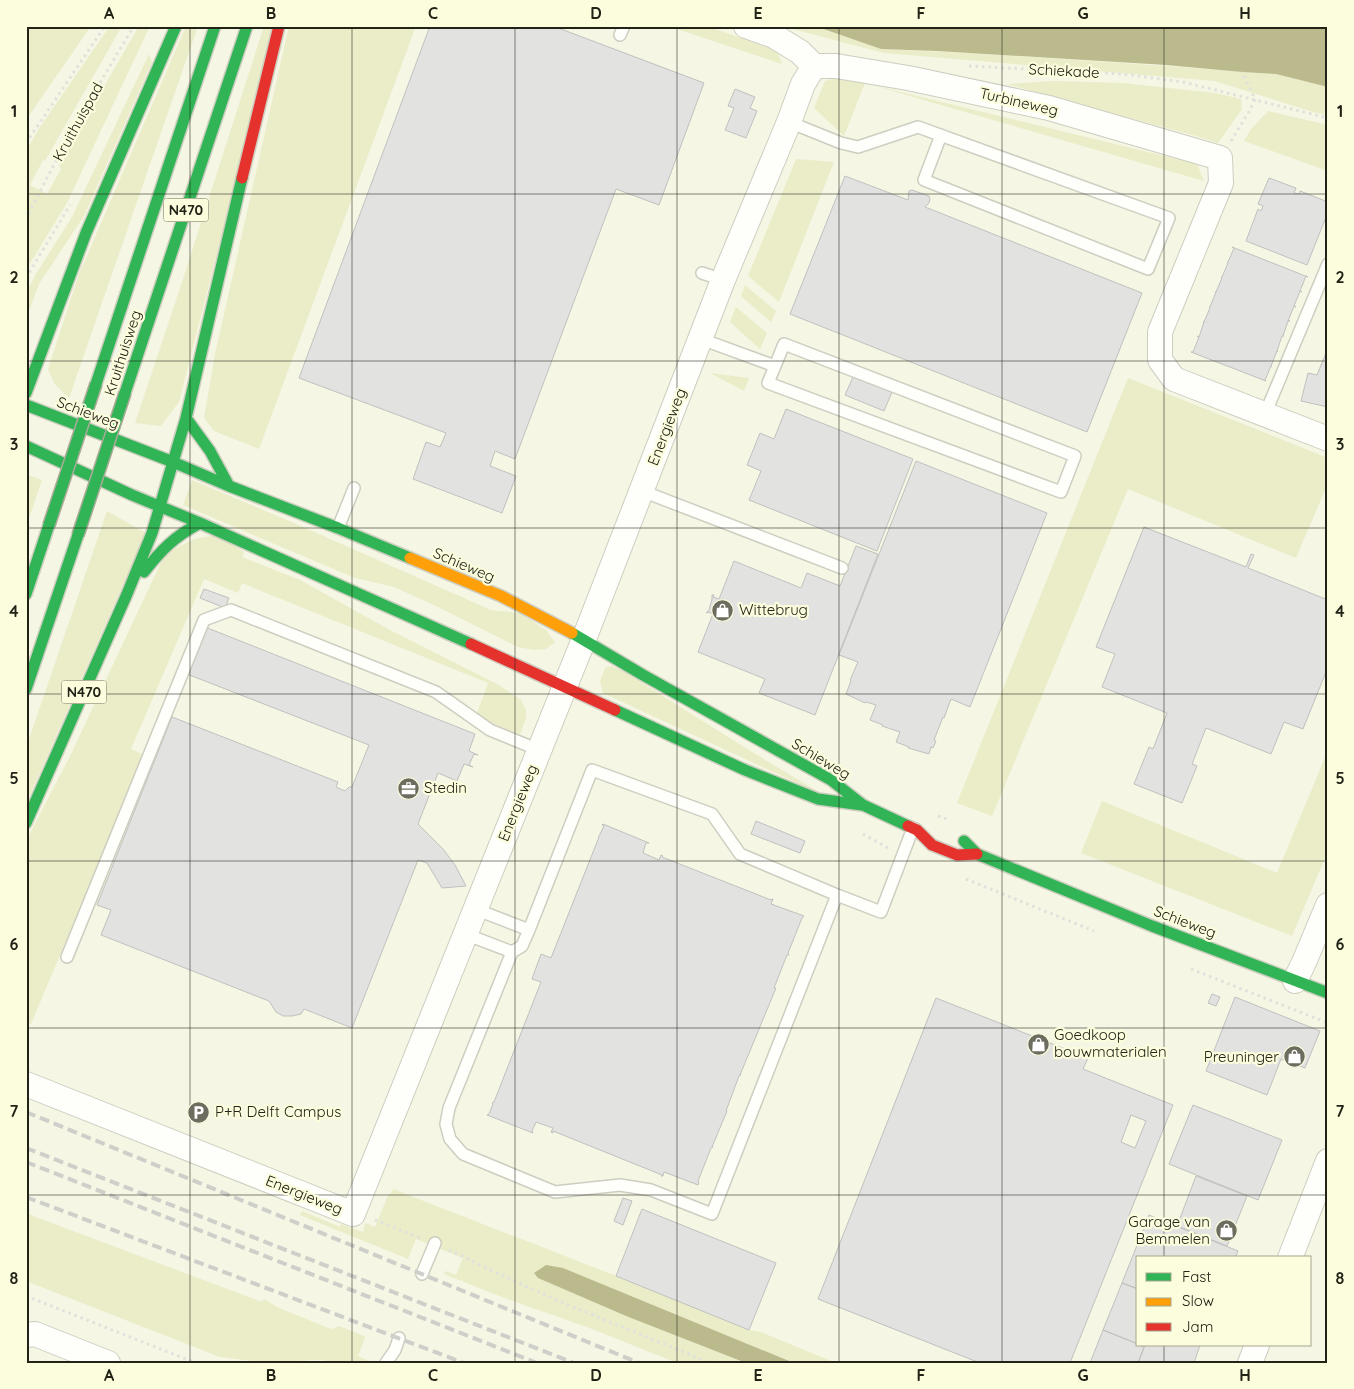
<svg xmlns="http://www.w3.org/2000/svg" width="1354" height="1389" viewBox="0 0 1354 1389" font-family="Quicksand,sans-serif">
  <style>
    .green { fill: #ebecc8 }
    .water { fill: #bbba8d }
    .building { fill: #e2e3e1; stroke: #c0c1bf; fill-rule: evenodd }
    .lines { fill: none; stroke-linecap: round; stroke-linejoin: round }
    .lane-casing { stroke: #cdcec0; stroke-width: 14 }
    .street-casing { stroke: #cdcec0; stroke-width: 26 }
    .fast-casing { stroke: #cdcec0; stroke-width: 14 }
    .slow-casing { stroke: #cdcec0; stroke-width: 14 }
    .jam-casing { stroke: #cdcec0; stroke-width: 14 }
    .path { stroke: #e0e1db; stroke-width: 3; stroke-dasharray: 2.5 4; stroke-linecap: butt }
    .lane { stroke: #fefefb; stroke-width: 11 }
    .street { stroke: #fefefb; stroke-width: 24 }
    .fast { stroke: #30b455; stroke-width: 11 }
    .slow { stroke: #ff9f0a; stroke-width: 11 }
    .jam { stroke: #e5322d; stroke-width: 11 }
    .rail { stroke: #cfcfca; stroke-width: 4; stroke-dasharray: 10 5; stroke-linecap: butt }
    .fast-bridge-casing { stroke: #aaab99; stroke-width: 14; stroke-linecap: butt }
    .fast-bridge { stroke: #30b455; stroke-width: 11 }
    .grid { fill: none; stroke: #222217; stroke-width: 1; stroke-opacity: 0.55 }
    .labels { text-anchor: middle; stroke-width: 4.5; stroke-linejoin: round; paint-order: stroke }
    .shield { fill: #fcfddd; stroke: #636452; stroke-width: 1 }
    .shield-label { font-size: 14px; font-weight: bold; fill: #222217 }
    .street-label { font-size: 15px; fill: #222217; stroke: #fcfddd }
    .poi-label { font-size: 15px; fill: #222217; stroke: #fcfddd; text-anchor: start }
    .neatline { fill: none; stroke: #222217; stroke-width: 2 }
    .grid-label { font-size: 16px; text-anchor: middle; font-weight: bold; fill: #222217 }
  </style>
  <rect width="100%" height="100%" fill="#f5f6e4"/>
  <!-- green -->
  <path class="green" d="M 26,26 L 91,26 L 26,120 Z
    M 110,26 L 122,26 L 45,161 L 43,160 L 30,185 L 47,194 L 61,169 L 59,167 L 87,116 L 139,26 L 150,26 L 67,203 L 26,270 L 26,151 L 40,127 Z
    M 186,26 L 198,26 L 69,398 L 54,383 L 48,369 L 79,274 Z
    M 264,26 L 275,26 L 179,402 L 161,426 L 135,423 L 183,279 Z
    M 289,26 L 416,26 L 259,449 L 214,431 L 204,418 L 215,354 Z
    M 668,26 L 707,26 L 777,51 L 782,64 Z
    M 781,26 L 815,26 L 881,49 L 970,53 L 1181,67 L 1242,72 L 1276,74 L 1328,87 L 1328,115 L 1313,112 L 1215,81 L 884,53 Z
    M 149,54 L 152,62 L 84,216 L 39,284 L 26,319 L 26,293 L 36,274 L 72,217 Z
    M 839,77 L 1197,164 L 1204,181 L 865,83 L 844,136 L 814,108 L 825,81 Z
    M 1053,81 L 1123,83 L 1215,93 L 1241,99 L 1242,109 L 1218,143 L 1196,136 L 1007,84 Z
    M 1268,111 L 1328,125 L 1328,171 L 1244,141 L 1251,129 Z
    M 796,159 L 834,162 L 779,302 L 748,276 Z
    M 745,285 L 776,311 L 771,322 L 741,296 Z
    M 736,307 L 767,333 L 760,349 L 730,322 Z
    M 710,373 L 749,378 L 744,391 Z
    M 1128,378 L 1328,458 L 1328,483 L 1296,558 L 1128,489 L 992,816 L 957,803 Z
    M 26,474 L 42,480 L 26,527 Z
    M 192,480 L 294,523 L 491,610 L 520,613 L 546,630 L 555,642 L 546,649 L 534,650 L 518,647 L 436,606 L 394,587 L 355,578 L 183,505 Z
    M 107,511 L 146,533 L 26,804 L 26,748 Z
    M 217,535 L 244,552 L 242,557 L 300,580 L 390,630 L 499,685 L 521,700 L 526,710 L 526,717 L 520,735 L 476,716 L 488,683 L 242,583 L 238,593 L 204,579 L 131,749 L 144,755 L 31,1024 L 26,1022 L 26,841 L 71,754 L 165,554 L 194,539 Z
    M 611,666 L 623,671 L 744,747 L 825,796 L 603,693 L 600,681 L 605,668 Z
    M 1328,750 L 1328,851 L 1292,936 L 1081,853 L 1102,801 L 1277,873 Z
    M 393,1189 L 616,1276 L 749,1330 L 761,1332 L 836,1363 L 794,1363 L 563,1268 L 538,1278 L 626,1316 L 746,1363 L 677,1363 L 595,1330 L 502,1297 L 444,1274 L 445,1271 L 456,1275 L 463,1258 L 416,1239 L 408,1259 L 300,1215 L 302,1211 L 340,1227 L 341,1224 L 363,1232 L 365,1223 L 375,1227 L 389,1193 L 391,1194 Z
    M 26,1212 L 33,1216 L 262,1302 L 264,1299 L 277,1307 L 328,1328 L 332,1329 L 339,1326 L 364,1336 L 365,1338 L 358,1356 L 373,1363 L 334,1363 L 323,1360 L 311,1360 L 282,1363 L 255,1363 L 253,1361 L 220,1357 L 26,1281 Z"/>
  <!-- water -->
  <path class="water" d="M 815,26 L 1328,26 L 1328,87 L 1276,74 L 1242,72 L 1166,65 L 937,51 L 881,49 Z
    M 546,1265 L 563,1268 L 794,1363 L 746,1363 L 626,1316 L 538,1278 L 534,1273 Z"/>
  <!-- building -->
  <path class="building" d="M 430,26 L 553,26 L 704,83 L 659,205 L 616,189 L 515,459 L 495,451 L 490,466 L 516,476 L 502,513 L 413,479 L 426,442 L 440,447 L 446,433 L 299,378 Z
    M 735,89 L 755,97 L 750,108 L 757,111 L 746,138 L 725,130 L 734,108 L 728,106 Z
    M 845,176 L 908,200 L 909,191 L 912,190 L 929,196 L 930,199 L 929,203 L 925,207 L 1142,293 L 1087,432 L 790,314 Z
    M 1269,178 L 1296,188 L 1294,193 L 1299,194 L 1300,191 L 1328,202 L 1328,212 L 1307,265 L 1246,241 L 1258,209 L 1261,211 L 1263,206 L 1258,204 Z
    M 1232,247 L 1308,277 L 1306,276 L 1300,291 L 1302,292 L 1300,291 L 1294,306 L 1296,307 L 1294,306 L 1288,321 L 1290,321 L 1288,321 L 1283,336 L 1284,336 L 1282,336 L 1277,351 L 1278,352 L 1277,351 L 1271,366 L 1272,367 L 1271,366 L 1265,380 L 1266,381 L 1191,352 L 1193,352 L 1199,337 L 1197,336 L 1199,337 L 1204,322 L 1203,322 L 1204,322 L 1210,308 L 1209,307 L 1210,307 L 1216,292 L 1215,292 L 1216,292 L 1222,278 L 1221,277 L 1222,277 L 1228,263 L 1227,262 L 1228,262 L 1234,248 Z
    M 1328,348 L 1328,407 L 1301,401 L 1308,373 L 1317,375 Z
    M 853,377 L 892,392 L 884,411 L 845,395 Z
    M 786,409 L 913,459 L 877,551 L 749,500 L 761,471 L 747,465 L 760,433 L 774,439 Z
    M 916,461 L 1047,513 L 970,707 L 951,699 L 944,718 L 943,717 L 934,740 L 936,741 L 933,748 L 931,747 L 929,754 L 908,748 L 909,747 L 896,742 L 900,732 L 882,726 L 883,725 L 870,720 L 876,705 L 866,702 L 865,703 L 846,694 L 851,681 L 850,680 L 858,662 L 839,655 Z
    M 1144,527 L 1246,567 L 1251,554 L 1254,555 L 1248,568 L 1328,600 L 1328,667 L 1303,729 L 1284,722 L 1271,754 L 1206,728 L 1192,764 L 1197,766 L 1182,803 L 1134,784 L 1149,747 L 1153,749 L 1167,713 L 1102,687 L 1115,654 L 1096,647 Z
    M 856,546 L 878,554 L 815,715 L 759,693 L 765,679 L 698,652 L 713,614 L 708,612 L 706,613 L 709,610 L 712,599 L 712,595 L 714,595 L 713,597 L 719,599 L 734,561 L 801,588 L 807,573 L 840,586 Z
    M 204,589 L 229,598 L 225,608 L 200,598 Z
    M 205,627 L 475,734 L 469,751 L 478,755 L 474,754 L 469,765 L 473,767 L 464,764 L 457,781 L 438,773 L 418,824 L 443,849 L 455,865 L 466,886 L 442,888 L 427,863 L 418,860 L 352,1028 L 304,1009 L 301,1014 L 292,1016 L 283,1016 L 276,1012 L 269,1001 L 101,935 L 111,910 L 97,905 L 172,717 L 338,782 L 336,787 L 345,791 L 349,787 L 352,787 L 369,745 L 187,674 Z
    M 756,821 L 805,841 L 800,853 L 751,834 Z
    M 603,824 L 649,843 L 646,843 L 643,853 L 659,860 L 661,855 L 663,856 L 662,857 L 771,900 L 772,899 L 773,899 L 771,904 L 804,916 L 802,918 L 788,953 L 789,955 L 787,955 L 774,988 L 776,988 L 740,1075 L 741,1075 L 739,1076 L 726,1111 L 727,1111 L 712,1147 L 713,1147 L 711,1148 L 698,1181 L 699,1182 L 698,1185 L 664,1172 L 663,1176 L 661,1176 L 662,1175 L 553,1131 L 553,1133 L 551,1132 L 553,1128 L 536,1122 L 532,1131 L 533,1133 L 487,1115 L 489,1114 L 493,1104 L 492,1103 L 494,1102 L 541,982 L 532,979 L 541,954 L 551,958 L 599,837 L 598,837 L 599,836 L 604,826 L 602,825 Z
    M 1212,994 L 1220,997 L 1216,1006 L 1208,1003 Z
    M 1235,997 L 1320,1031 L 1305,1068 L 1281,1059 L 1267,1095 L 1206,1071 Z
    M 936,998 L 1088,1058 L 1083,1069 L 1173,1105 L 1070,1363 L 980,1363 L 818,1299 ZM 1131,1115 L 1146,1121 L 1135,1148 L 1121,1142 Z
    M 1193,1105 L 1282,1140 L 1258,1200 L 1169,1164 Z
    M 1196,1176 L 1247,1196 L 1227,1246 L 1177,1226 Z
    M 623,1198 L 632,1201 L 623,1225 L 614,1221 Z
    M 642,1209 L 776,1263 L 749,1330 L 616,1276 Z
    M 1149,1215 L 1238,1251 L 1235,1258 L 1138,1258 L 1138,1289 L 1122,1283 Z
    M 1122,1283 L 1138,1289 L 1138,1344 L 1103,1330 Z
    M 1103,1330 L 1138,1344 L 1138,1345 L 1144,1347 L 1138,1363 L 1090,1363 Z
    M 1145,1345 L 1200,1345 L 1194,1363 L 1138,1363 Z"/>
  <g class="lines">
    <defs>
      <path id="lane" d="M 620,35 L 624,26
        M 789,122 L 841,143 L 858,147 L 918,127 L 1169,218 L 1148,269 L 924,180 L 941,135
        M 702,273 L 723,280
        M 701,339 L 775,366 L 784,344 L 1075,456 L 1061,492 L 768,383 L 775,366
        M 1265,414 L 1328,264
        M 642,491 L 842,568
        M 338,528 L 354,488
        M 475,909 L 529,930 L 592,770 L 712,814 L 740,854 L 837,895
        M 465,934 L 512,952 L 449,1108 L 446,1124 L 450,1139 L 463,1154 L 555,1192 L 620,1185 L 651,1190 L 712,1214 L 837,895 L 881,912 L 913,828
        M 512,952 L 522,946 L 529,930
        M 67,957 L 204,620 L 231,610 L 436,692 L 490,730 L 539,750
        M 422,1274 L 435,1243
        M 386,1363 L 395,1350 L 399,1338"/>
      <path id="street" d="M 746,26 L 774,36 L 800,52 L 814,66
        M 814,66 L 836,66 L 908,78 L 1049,108 L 1220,158 L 1221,183 L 1160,332 L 1160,360 L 1174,379 L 1328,439
        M 1295,981 L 1305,960 L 1328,905
        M 26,1084 L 353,1214 L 584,639 L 723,280 L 789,122 L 803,84 L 814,66
        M 1290,1258 L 1328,1161
        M 26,1335 L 35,1334 L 108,1363
        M 1250,1363 L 1257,1345"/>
      <path id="fast" d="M 96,384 L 215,26
        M 26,393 L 86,233 L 176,26
        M 125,393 L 247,26
        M 26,405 L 173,462 L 229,486 L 338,528 L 410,558
        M 186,418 L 210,451 L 229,486
        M 26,446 L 132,495 L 200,523 L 471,644
        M 144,572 C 161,550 175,536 200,523
        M 26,594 L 49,525
        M 572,633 L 643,675 L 831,780 L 863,805 L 908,826
        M 26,689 L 78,535
        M 615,710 L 745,770 L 818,799 L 862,805
        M 26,823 L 127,594 L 152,533 L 186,418 L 242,178
        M 964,841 L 977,854 L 1152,926 L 1328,993"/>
      <path id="slow" d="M 410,558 L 501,596 L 572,633"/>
      <path id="jam" d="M 242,178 L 279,26
        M 471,644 L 615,710
        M 908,826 L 917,830 L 932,845 L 957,855 L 977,854"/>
    </defs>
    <!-- lane casing -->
    <use href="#lane" class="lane-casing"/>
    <!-- street casing -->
    <use href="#street" class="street-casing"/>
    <!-- fast casing -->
    <use href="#fast" class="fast-casing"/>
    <!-- slow casing -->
    <use href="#slow" class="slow-casing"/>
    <!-- jam casing -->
    <use href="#jam" class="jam-casing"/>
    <!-- path -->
    <path class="path" d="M 969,66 L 1123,74 L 1183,82 L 1328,118
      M 1231,141 L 1250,110 L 1255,99 L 1242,72
      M 26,143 L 105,26
      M 26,220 C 58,153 95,90 134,26
      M 26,278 L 70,205
      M 938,816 L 950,820
      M 863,834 L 888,848
      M 966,879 L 1094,931
      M 1191,969 L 1328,1023
      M 375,1220 L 420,1238
      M 449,1250 L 512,1280 L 559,1301 L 710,1363
      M 26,1296 L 196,1363"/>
    <!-- lane -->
    <use href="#lane" class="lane"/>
    <!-- street -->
    <use href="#street" class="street"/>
    <!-- fast -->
    <use href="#fast" class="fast"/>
    <!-- slow -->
    <use href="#slow" class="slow"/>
    <!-- jam -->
    <use href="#jam" class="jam"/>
    <!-- rail -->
    <path class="rail" d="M 26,1112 L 639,1363
      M 26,1148 L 574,1363
      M 26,1162 L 537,1363
      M 26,1197 L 464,1363"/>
    <defs>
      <path id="fast-bridge" d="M 49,525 L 96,384
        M 78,535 L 125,393"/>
    </defs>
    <!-- fast-bridge casing -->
    <use href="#fast-bridge" class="fast-bridge-casing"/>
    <!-- fast-bridge -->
    <use href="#fast-bridge" class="fast-bridge"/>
  </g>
  <!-- grid -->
  <path class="grid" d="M 190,26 L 190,1363M 352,26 L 352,1363M 515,26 L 515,1363M 677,26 L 677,1363M 839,26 L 839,1363M 1002,26 L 1002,1363M 1164,26 L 1164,1258M 26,194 L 1328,194M 26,361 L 1328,361M 26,528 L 1328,528M 26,694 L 1328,694M 26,861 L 1328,861M 26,1028 L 1328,1028M 26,1195 L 1328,1195M 1164,1345 L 1164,1363"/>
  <!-- icons -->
  <defs>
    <symbol id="shop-disc" viewBox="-11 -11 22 22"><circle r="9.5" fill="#6c6c5f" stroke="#fcfddd"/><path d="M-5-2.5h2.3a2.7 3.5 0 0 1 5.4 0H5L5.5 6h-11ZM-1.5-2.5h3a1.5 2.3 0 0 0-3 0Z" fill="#fff"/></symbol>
    <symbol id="office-disc" viewBox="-11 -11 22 22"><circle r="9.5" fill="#6c6c5f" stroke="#fcfddd"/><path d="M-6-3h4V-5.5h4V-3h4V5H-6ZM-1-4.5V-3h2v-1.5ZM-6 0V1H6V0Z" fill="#fff"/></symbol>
    <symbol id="parking-disc" viewBox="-11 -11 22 22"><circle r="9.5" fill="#6c6c5f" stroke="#fcfddd"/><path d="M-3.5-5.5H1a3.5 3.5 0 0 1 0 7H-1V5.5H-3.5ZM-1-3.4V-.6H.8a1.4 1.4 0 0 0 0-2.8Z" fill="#fff"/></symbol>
  </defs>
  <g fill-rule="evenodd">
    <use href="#shop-disc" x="710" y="598" width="25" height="25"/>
    <use href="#office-disc" x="396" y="776" width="25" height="25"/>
    <use href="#shop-disc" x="1026" y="1032" width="25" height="25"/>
    <use href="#shop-disc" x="1282" y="1044" width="25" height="25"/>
    <use href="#parking-disc" x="186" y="1100" width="25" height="25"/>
    <use href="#shop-disc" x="1214" y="1218" width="25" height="25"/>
  </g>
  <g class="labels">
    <!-- shield labels -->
    <g class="shield">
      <rect x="163.5" y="198.5" width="45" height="23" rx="4"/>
      <rect x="61.5" y="680.5" width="45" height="23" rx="4"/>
    </g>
    <g class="shield-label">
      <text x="186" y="215">N470</text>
      <text x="84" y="697">N470</text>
    </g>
    <!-- street labels -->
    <g class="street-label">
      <text transform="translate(1064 71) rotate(3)" y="5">Schiekade</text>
      <text transform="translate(1019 102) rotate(13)" y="5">Turbineweg</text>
      <text transform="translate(78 122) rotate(-61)" y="5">Kruithuispad</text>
      <text transform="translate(123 353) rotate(-72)" y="5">Kruithuisweg</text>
      <text transform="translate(88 413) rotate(21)" y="5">Schieweg</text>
      <text transform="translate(667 427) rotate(-69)" y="5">Energieweg</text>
      <text transform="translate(464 565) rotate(23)" y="5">Schieweg</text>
      <text transform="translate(821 759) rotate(31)" y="5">Schieweg</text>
      <text transform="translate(518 803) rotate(-68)" y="5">Energieweg</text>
      <text transform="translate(1185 922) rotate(21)" y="5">Schieweg</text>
      <text transform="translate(304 1195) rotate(22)" y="5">Energieweg</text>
    </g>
    <!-- poi labels -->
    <g class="poi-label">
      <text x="739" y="615">Wittebrug</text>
      <text x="424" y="793">Stedin</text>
      <text x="1054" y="1040">Goedkoop<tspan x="1054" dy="17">bouwmaterialen</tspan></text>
      <text x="1279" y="1062" text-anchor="end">Preuninger</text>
      <text x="215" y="1117">P+R Delft Campus</text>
      <text x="1210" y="1227" text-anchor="end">Garage van<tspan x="1210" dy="17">Bemmelen</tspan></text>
    </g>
  </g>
  <!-- border -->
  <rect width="1354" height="1389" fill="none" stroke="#fcfddd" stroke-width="55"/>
  <!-- legend -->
  <rect x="1136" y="1256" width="175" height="90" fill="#fcfddd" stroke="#a5a58e"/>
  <rect x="1146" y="1273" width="25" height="8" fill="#30b455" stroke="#a5a58e"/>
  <text x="1182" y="1282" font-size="15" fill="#222217">Fast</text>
  <rect x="1146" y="1298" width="25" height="8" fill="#ff9f0a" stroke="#a5a58e"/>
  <text x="1182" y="1306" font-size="15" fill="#222217">Slow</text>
  <rect x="1146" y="1323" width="25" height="8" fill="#e5322d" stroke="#a5a58e"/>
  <text x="1182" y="1332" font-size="15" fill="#222217">Jam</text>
  <rect x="28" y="28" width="1298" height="1334" class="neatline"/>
  <g class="grid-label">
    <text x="109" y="19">A</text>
    <text x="271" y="19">B</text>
    <text x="433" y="19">C</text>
    <text x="596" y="19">D</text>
    <text x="758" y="19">E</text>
    <text x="921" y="19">F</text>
    <text x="1083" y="19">G</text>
    <text x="1245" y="19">H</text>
    <text x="14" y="117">1</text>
    <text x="1340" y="117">1</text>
    <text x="14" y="283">2</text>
    <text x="1340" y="283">2</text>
    <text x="14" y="450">3</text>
    <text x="1340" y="450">3</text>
    <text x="14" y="617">4</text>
    <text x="1340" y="617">4</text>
    <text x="14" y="784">5</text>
    <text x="1340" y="784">5</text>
    <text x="14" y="950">6</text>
    <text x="1340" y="950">6</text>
    <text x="14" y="1117">7</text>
    <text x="1340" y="1117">7</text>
    <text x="14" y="1284">8</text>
    <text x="1340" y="1284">8</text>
    <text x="109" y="1381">A</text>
    <text x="271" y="1381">B</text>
    <text x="433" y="1381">C</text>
    <text x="596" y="1381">D</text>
    <text x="758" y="1381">E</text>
    <text x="921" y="1381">F</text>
    <text x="1083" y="1381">G</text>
    <text x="1245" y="1381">H</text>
  </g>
</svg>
